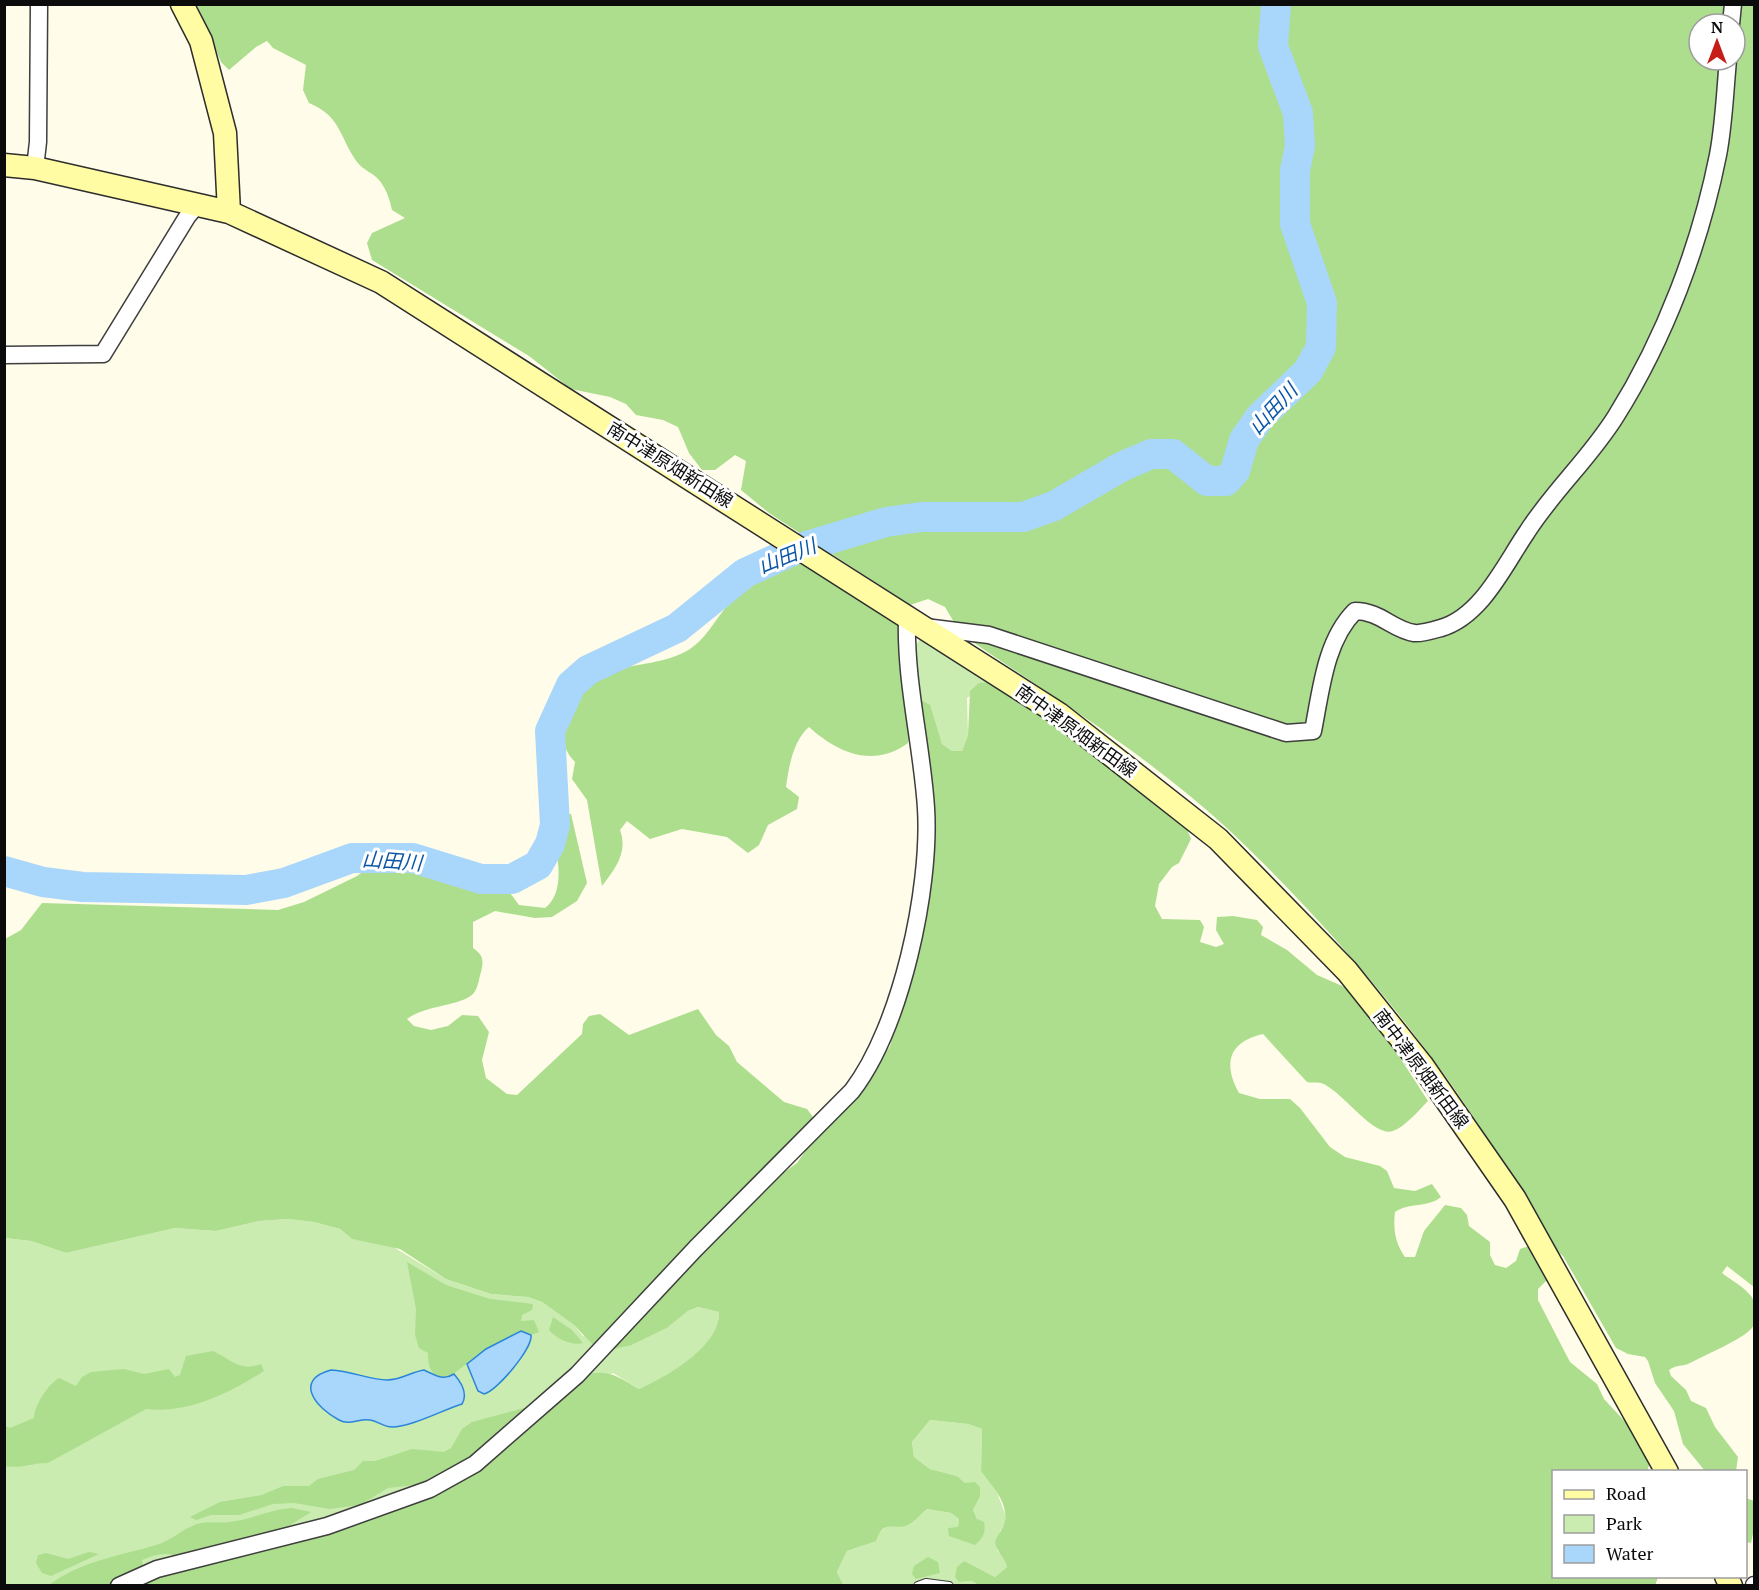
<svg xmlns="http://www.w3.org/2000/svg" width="1759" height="1590" viewBox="0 0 1759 1590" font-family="'PT Serif','Noto Sans JP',serif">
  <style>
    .green { fill: #cbecb0 }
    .forest { fill: #acde8e; fill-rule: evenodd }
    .water { fill: #a9d6fb; stroke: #2a85d9; stroke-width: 1.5 }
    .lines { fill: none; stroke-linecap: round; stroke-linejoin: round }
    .river { stroke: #a9d6fb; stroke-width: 30 }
    .lane-casing { stroke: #3e3e3e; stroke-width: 10 }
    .street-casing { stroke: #3e3e3e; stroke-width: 19 }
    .secondary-casing { stroke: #2d2d2d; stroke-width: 25 }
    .lane { stroke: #fff; stroke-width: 8 }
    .street { stroke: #fff; stroke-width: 16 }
    .secondary { stroke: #fffca4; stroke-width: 22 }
    .labels { text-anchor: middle; stroke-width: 6; stroke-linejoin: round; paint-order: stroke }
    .street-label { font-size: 18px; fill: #0b0b0b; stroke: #fff }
    .water-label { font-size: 20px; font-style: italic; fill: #0b57a6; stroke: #fff }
  </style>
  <rect width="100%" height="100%" fill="#fffce9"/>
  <!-- green -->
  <path class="green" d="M 921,637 L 991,682 L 967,698 L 968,735 L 962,751 L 952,751 L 942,744 L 916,697 L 910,655 Z
    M 288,1219 L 314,1222 L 340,1229 L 352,1239 L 390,1245 L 446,1279 L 491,1294 L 528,1297 L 542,1302 L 574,1325 L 583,1336 L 632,1345 L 667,1328 L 688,1311 L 698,1307 L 719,1312 C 720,1348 667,1376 639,1389 L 613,1373 L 434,1483 L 362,1509 L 142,1571 L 107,1585 L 5,1585 L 4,1238 L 31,1241 L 66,1253 L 175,1228 L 216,1231 L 259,1221 Z
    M 930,1420 L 968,1424 L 982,1429 L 981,1471 L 995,1487 L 1005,1514 L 1005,1523 L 1000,1531 L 997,1550 L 1005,1559 L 1007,1567 L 995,1577 L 963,1561 L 959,1582 L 972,1581 L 980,1586 L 843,1584 L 837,1572 L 847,1551 L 862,1546 L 887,1526 L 908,1525 L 927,1509 L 951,1513 L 959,1519 L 958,1527 L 950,1536 L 977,1519 L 973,1510 L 979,1496 L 957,1476 L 930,1469 L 914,1457 L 912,1442 Z"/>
  <!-- forest -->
  <path class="forest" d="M 197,5 L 1754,5 L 1754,1287 L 1727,1266 L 1722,1273 C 1731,1280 1744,1287 1751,1296 C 1756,1302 1757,1321 1752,1328 C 1743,1339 1705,1355 1690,1363 C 1682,1367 1677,1364 1669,1370 L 1671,1376 L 1686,1390 L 1691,1401 L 1706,1408 L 1715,1427 L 1738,1457 L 1736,1471 L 1705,1471 L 1683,1444 L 1674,1411 L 1655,1383 L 1648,1361 L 1645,1357 L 1628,1354 L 1616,1348 L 1563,1256 L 1555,1250 C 1516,1184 1476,1116 1430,1055 C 1370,975 1301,898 1228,829 C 1149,756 1050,695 961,634 L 945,607 L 928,599 L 910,605 L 769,513 L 741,490 L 746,461 L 735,455 L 715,470 L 702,470 L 689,453 L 678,427 L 663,420 L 636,415 L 626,404 L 610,397 L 571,389 L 529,356 L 372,260 L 367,243 L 372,233 L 405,218 L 392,210 C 390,200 386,188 379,180 C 373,173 363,170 357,162 C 339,137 342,117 309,103 L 303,90 L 306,65 L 273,48 L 267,41 L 256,47 L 229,70 L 221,62 ZM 1699,24 L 1735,24 L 1735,60 L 1699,60 Z
    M 794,556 L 901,624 L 912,724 L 908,743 C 872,769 837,752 809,727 C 793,741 789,766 786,787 L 799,797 L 797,809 L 768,825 L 759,845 L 748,853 L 727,837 L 682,829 L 650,839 L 627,821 L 620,830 C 628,852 616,868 602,886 L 587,800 L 572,779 L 575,762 C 544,731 575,682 611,671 C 638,663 665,664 690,649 C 705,639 712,625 723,611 C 744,585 765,571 794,556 Z
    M 991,682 L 1108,763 L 1186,827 L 1191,839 L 1179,863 L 1172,867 L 1159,884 L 1155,906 L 1162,919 L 1200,920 L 1204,927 L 1200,942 L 1216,947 L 1224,944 L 1216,930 L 1217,917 L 1233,916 L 1257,920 L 1263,927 L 1261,935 L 1287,950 L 1317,975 L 1349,989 L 1395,1050 L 1428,1101 C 1419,1110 1405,1127 1393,1131 C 1373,1138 1342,1090 1321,1083 C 1317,1082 1311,1083 1307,1082 L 1263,1034 C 1228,1042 1223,1064 1239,1093 L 1260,1099 L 1290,1099 L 1300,1108 L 1330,1147 L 1345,1157 L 1380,1166 L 1387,1171 L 1394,1188 L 1415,1191 L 1432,1184 L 1441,1197 C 1428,1208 1410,1202 1395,1212 C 1393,1229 1395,1243 1405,1257 L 1415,1257 L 1424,1231 L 1445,1205 L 1461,1208 L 1467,1215 L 1469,1226 L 1490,1242 L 1490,1255 L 1495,1265 L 1506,1268 L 1516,1261 L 1520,1249 L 1529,1246 L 1547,1280 L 1538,1289 L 1538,1300 L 1570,1362 L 1597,1384 L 1604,1399 L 1631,1428 L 1650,1463 L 1647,1471 L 1554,1472 L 1554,1576 L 1658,1577 L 1655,1586 L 980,1586 L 972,1581 L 959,1582 L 955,1577 L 957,1567 L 964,1561 L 995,1577 L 1007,1567 C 1005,1557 997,1553 995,1542 C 997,1536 1004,1527 1005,1521 C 1008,1501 991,1485 981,1471 L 982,1429 L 968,1424 L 930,1420 L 912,1442 L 914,1457 L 930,1469 L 957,1476 L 965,1483 L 975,1482 L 980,1487 L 980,1496 L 973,1510 L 977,1519 L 984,1522 C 986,1533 983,1538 975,1545 L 949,1536 L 948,1528 L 958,1527 L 959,1519 L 951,1513 L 927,1509 C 922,1513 914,1522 908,1525 C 892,1531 884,1518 876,1541 L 847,1551 L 837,1572 L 843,1584 L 849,1585 L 130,1586 L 432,1492 L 580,1376 C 608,1368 615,1375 639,1389 C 667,1376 720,1347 719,1312 L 698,1307 L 688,1311 L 667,1328 L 632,1345 L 609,1350 L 765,1186 L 797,1163 L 824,1125 L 872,1075 L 890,1046 L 927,885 L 916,697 L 930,705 L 942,744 L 952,751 L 962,751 L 968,735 L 970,691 L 979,683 Z
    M 565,814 L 571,814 L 587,883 L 577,901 L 552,917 L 535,918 L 495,911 L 473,922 L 473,948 C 483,955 484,960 481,972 C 479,978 478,989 473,994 C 461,1006 425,1005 407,1019 L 414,1026 L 431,1030 L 448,1026 L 462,1015 L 478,1016 L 489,1032 L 482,1060 L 486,1078 L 507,1094 L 517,1095 L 582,1034 L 583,1024 L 589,1016 L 600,1014 L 629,1035 L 698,1009 L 716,1035 L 729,1046 L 737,1062 L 784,1102 L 807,1109 L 816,1121 L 595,1347 L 574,1325 L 542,1302 L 528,1297 L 491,1294 L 446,1279 L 400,1249 L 352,1239 L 340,1229 L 314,1222 L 288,1219 L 259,1221 L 216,1231 L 175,1228 L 66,1253 L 31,1241 L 5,1238 L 5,939 L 21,930 L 42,903 L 278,910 L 304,902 L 357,876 L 364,871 L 361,861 L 364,860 L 362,855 L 375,851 L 459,864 L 507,889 L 519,905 L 545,908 C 568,891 556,847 551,824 L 553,819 Z
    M 407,1262 L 446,1285 L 490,1299 L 533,1304 L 532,1310 L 522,1315 L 521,1321 L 534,1320 L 539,1332 L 531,1335 L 521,1331 L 486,1349 L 448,1378 C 431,1377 428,1368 428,1353 L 419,1348 L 415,1335 L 416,1309 Z
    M 553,1317 L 572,1330 L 583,1343 C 571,1346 557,1339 549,1330 Z
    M 213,1351 C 232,1360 240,1372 261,1364 L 264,1371 C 230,1393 188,1414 146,1409 L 48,1463 C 29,1463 24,1469 5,1466 L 5,1426 L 10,1428 L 34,1418 C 34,1406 48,1384 59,1378 L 76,1386 L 82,1377 L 91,1372 L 124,1369 L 144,1374 L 169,1369 L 175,1377 L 180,1375 L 186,1356 Z
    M 524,1408 L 535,1408 L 496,1442 L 434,1483 L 388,1488 L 360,1505 L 330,1509 L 294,1503 L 273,1504 L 239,1515 L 211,1515 L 196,1520 L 190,1517 L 220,1502 L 262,1495 L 283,1486 L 309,1486 L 318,1479 L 354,1470 L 363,1461 L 375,1461 L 412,1449 L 444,1452 L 451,1448 L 462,1429 L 472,1422 Z
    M 1746,1498 L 1754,1501 L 1754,1529 L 1751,1543 L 1746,1542 Z
    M 292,1508 L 311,1512 L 281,1531 L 182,1560 C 170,1550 155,1554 142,1560 L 144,1569 L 142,1571 L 107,1585 L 48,1586 C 79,1561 120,1556 156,1545 C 171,1541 182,1529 197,1524 C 208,1520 218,1524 229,1522 C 251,1520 270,1509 292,1508 Z
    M 89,1552 L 99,1554 L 51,1576 L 42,1573 L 36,1563 L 38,1555 L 46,1553 L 68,1559 Z
    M 928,1557 L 938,1562 L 940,1573 L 916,1579 L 912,1574 L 914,1566 Z"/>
  <!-- water -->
  <path class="water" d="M 521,1331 L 531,1335 C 533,1348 497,1391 484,1394 L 478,1391 L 467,1364 L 486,1349 Z
    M 331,1370 C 351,1371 371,1380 387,1380 C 401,1380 411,1372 424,1370 C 435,1375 443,1381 454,1374 C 461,1382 468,1394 462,1404 C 443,1410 411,1427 392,1427 C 383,1427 378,1421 370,1420 C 359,1418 350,1426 339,1420 C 316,1408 293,1380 331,1370 Z"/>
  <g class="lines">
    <!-- river -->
    <path class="river" d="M 4,871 L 43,882 L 83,887 L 246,890 L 284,883 L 352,858 L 413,858 L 481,879 L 512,879 L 538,865 L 550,844 L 555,825 L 550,731 L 571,685 L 588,670 L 677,628 L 745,573 L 797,549 L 886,522 L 921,517 L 1023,517 L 1054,506 L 1121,467 L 1151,454 L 1173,454 L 1207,481 L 1226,481 L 1235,471 L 1244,440 L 1260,417 L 1308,371 L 1321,347 L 1322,303 L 1295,224 L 1295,170 L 1300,146 L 1298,113 L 1273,46 L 1276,4"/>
    <defs>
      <path id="lane" d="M 918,1586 L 926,1583 L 949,1586"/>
      <path id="street" d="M 1731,24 L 1733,4
        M 35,168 L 38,142 L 39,4
        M 4,355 L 103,354 L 187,217 L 197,205
        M 925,627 L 989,635 L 1286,733 L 1313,731 C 1321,691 1325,641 1355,611 C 1380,611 1393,630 1414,633 C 1421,634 1434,630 1441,628 C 1482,616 1505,564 1527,532 C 1553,491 1590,458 1616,416 C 1665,338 1700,245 1718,155 C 1724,124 1725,91 1728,60
        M 119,1586 L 157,1569 L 327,1526 L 430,1489 L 475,1464 L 577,1375 L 696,1248 L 852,1091 C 901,1027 931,889 926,808 C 922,745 905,682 907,618
        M 1754,1586 L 1754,1585"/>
      <path id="secondary" d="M 182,4 L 201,41 L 225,133 L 229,212
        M 4,165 L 35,168 L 229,212 L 381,282 L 1059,714 L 1218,839 L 1347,971 L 1422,1065 L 1515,1199 L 1667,1472
        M 1726,1576 L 1731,1586"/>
    </defs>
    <!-- lane casing -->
    <use href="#lane" class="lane-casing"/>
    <!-- street casing -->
    <use href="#street" class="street-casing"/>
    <!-- secondary casing -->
    <use href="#secondary" class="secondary-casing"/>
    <!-- lane -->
    <use href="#lane" class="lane"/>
    <!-- street -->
    <use href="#street" class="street"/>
    <!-- secondary -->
    <use href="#secondary" class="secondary"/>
  </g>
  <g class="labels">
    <!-- street labels -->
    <g class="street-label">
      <text transform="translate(670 465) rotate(32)" y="6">南中津原畑新田線</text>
      <text transform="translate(1076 731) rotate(36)" y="6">南中津原畑新田線</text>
      <text transform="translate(1421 1069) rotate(53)" y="6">南中津原畑新田線</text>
    </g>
    <!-- water labels -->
    <g class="water-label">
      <text transform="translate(1273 409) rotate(-47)" y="7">山田川</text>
      <text transform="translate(787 556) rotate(-22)" y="7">山田川</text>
      <text transform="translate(392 861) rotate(4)" y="7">山田川</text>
    </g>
  </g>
  <!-- border -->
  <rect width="1759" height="1590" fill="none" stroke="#0b0b0b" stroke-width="12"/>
  <!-- legend -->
  <rect x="1552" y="1470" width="195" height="108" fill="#ffffff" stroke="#9d9d9d" stroke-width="1.5"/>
  <rect x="1564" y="1490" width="30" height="9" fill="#fffca4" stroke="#9d9d9d" stroke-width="1.5"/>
  <text x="1606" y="1500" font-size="18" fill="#0b0b0b">Road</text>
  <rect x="1564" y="1515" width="30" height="18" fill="#cbecb0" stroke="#9d9d9d" stroke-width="1.5"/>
  <text x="1606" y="1530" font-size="18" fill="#0b0b0b">Park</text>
  <rect x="1564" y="1545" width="30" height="18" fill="#a9d6fb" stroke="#9d9d9d" stroke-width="1.5"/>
  <text x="1606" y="1560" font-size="18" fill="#0b0b0b">Water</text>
  <!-- north arrow -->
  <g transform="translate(1717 42)"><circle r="28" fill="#ffffff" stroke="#9d9d9d" stroke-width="1.5"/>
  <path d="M0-4.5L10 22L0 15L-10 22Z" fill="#c61d18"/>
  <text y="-9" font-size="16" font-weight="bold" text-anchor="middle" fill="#0b0b0b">N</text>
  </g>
</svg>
